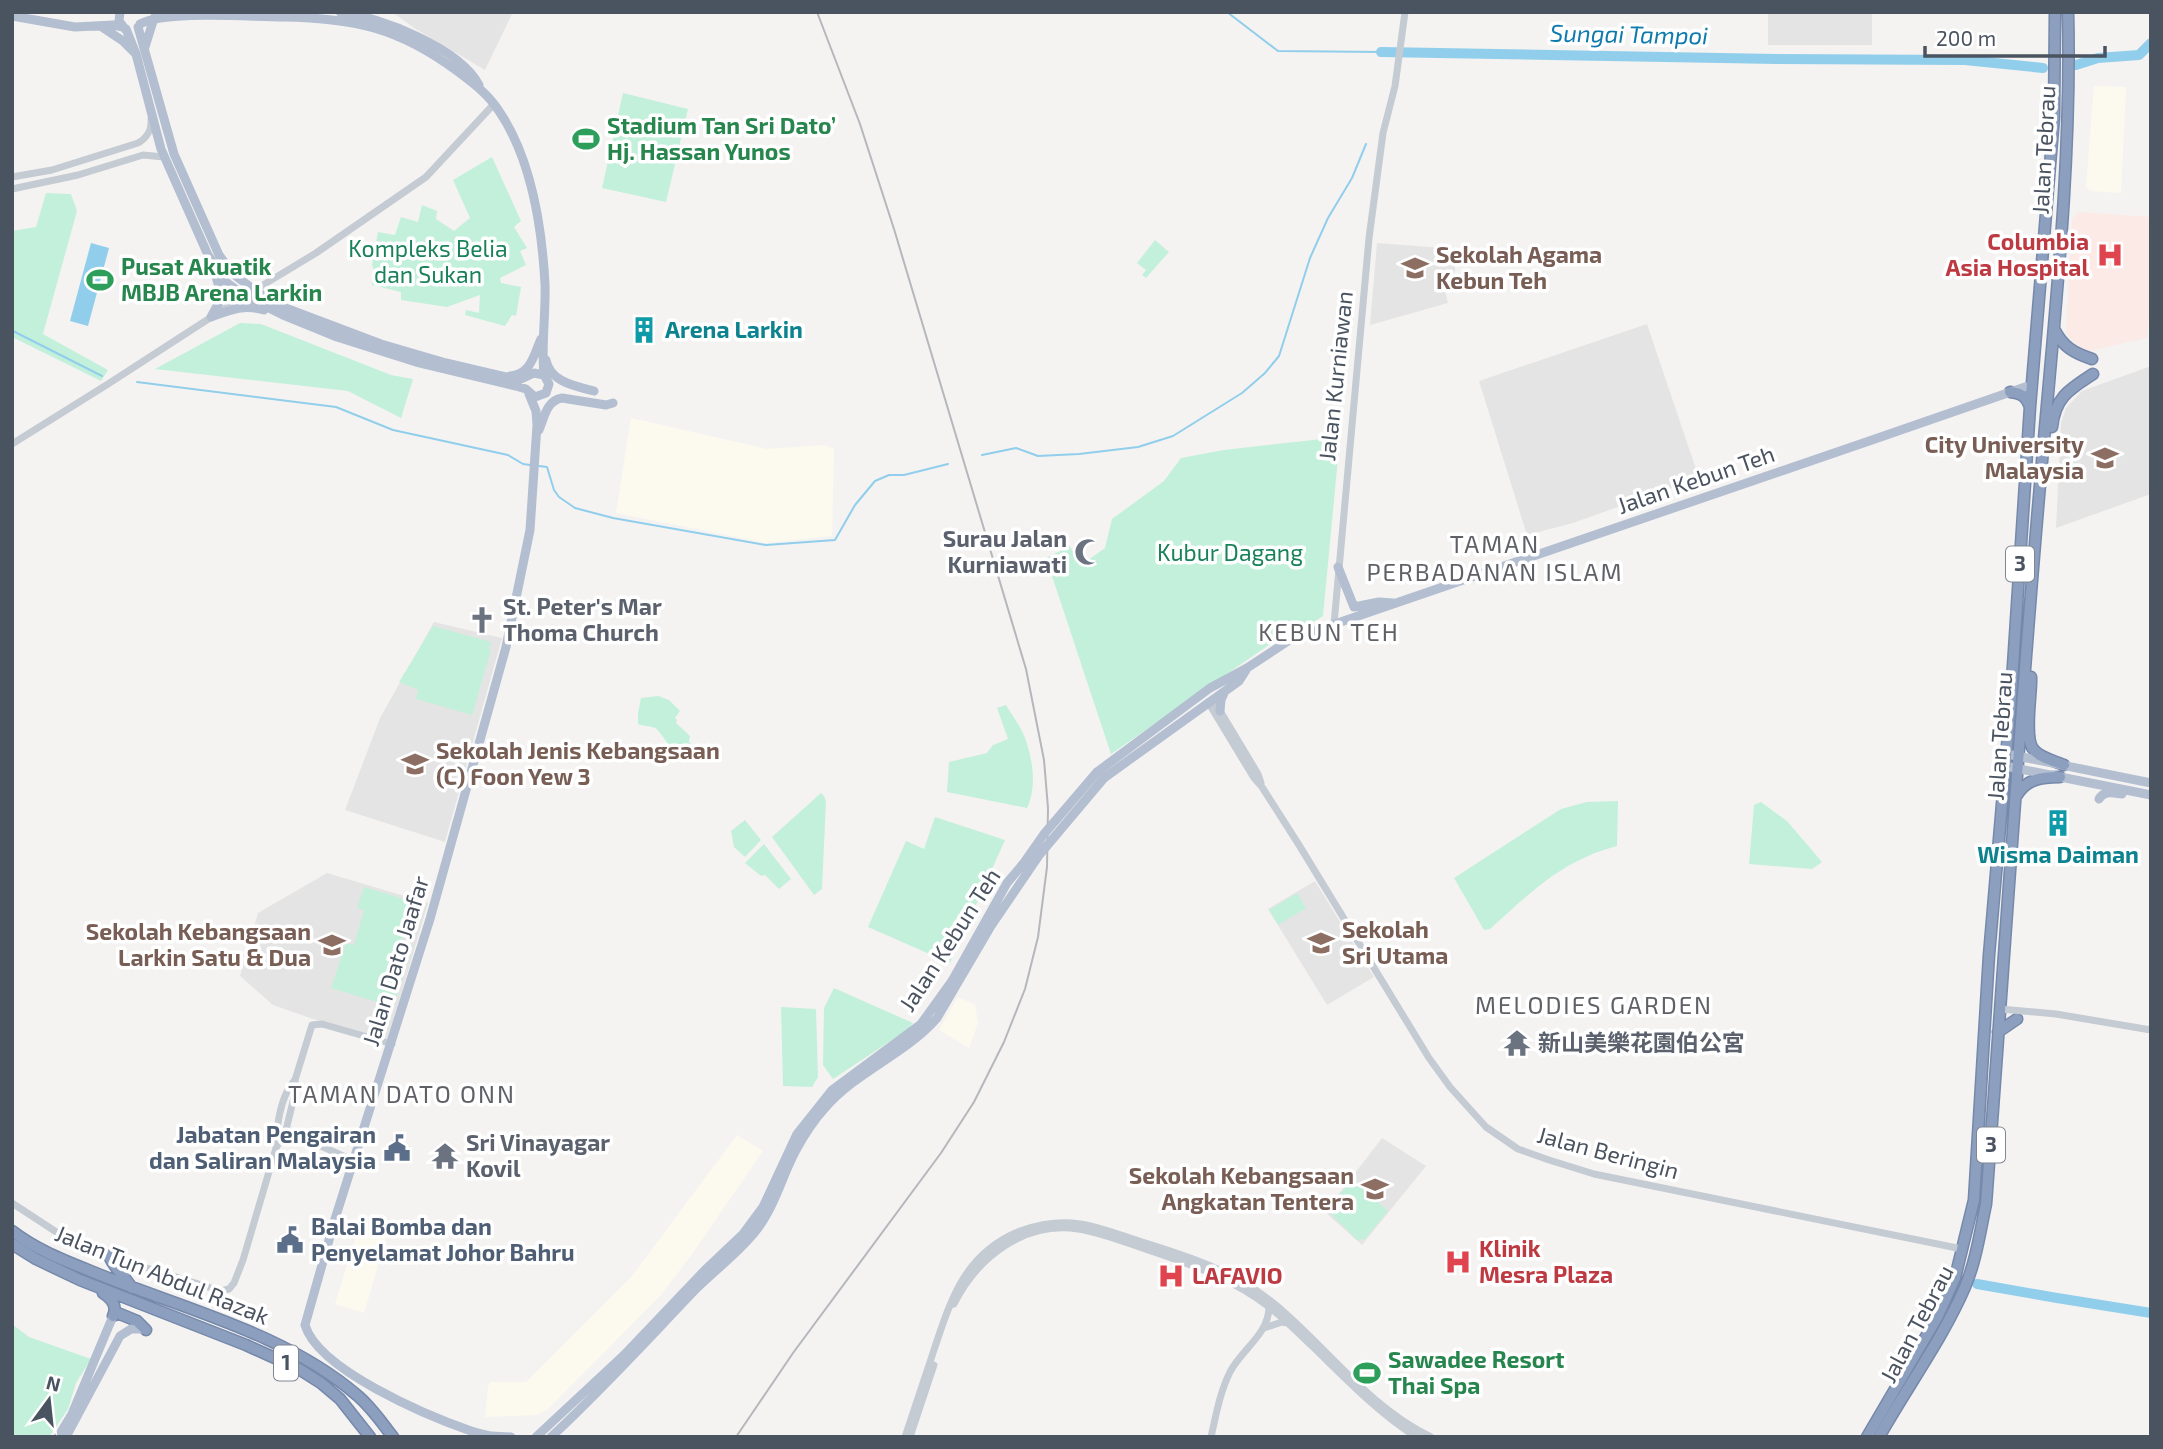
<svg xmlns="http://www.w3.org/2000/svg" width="2163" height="1449" viewBox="0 0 2163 1449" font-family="'Exo 2','Noto Sans SC',sans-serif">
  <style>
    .commercial { fill: #fcfaee }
    .education { fill: #e5e4e4 }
    .medical { fill: #fbeae5 }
    .green { fill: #c3f0da }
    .water { fill: #91ceeb }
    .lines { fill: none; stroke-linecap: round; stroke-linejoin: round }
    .stream { stroke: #91ceeb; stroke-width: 2 }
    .river { stroke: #91ceeb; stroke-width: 10 }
    .highway-casing { stroke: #7789ab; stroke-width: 13 }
    .minor { stroke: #c4cbd3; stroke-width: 7 }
    .major { stroke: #b3bed0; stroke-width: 9 }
    .highway { stroke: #8c9fbf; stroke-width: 10 }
    .rail { stroke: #b5b7bc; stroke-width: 2 }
    .major-bridge { stroke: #b3bed0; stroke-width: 9 }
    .labels { text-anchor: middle; stroke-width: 7; stroke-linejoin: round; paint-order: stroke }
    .shield { fill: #fff; stroke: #808790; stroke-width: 2 }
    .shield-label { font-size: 21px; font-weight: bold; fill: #4a5360 }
    .leisure-label { font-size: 23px; font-weight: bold; fill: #27864d; stroke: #fff; text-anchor: start }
    .street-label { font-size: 23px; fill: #4a5360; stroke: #fff }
    .health-label { font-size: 23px; font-weight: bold; fill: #be3a42; stroke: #fff; text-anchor: start }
    .park-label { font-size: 23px; fill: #1a825a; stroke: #fff }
    .education-label { font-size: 23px; font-weight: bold; fill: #785e54; stroke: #fff; text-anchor: start }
    .culture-label { font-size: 23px; font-weight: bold; fill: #0d838f; stroke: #fff; text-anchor: start }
    .worship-label { font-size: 23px; font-weight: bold; fill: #5b616d; stroke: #fff; text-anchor: start }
    .service-label { font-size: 23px; font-weight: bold; fill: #4e5e75; stroke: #fff; text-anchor: end }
    .water-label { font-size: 24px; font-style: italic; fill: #0f7aad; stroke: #fff }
    .neighbourhood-label { font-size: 24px; letter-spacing: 2px; fill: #5f6167; stroke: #fff }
  </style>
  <rect width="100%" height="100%" fill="#f4f3f2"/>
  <!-- commercial -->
  <path class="commercial" d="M 2094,86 L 2126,87 L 2121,193 L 2092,191 L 2086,187 Z
    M 631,418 L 767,449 L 825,445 L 834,449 L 832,536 L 766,543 L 616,513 Z
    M 958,997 L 975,1005 L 978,1023 L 969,1048 L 939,1030 Z
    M 737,1135 L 763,1151 L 690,1257 L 660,1296 L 548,1409 L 537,1415 L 485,1417 L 488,1386 L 491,1382 L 526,1382 L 632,1276 Z
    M 359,1227 L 387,1236 L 364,1313 L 335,1304 Z"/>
  <!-- education -->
  <path class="education" d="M 395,12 L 513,12 L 485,70 L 414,28 L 395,14 Z
    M 1768,12 L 1872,12 L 1872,45 L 1768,45 Z
    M 1377,243 L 1456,249 L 1454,288 L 1445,291 L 1448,303 L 1370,325 Z
    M 1647,324 L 1699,478 L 1573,523 L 1527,535 L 1479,381 Z
    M 2151,366 L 2151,494 L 2056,528 L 2061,423 L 2066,408 L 2082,391 Z
    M 434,622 L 502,638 L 445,842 L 345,810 L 380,718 Z
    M 327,873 L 428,903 L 388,1039 L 316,1020 L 273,1005 L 240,976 L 258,913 Z
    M 1315,881 L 1374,977 L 1327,1005 L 1268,909 Z
    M 1382,1138 L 1426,1166 L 1362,1245 L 1325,1212 Z"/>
  <!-- medical -->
  <path class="medical" d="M 2079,212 L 2151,217 L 2151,291 L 2147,338 L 2085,352 L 2066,334 L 2072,219 Z"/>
  <!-- green -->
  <path class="green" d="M 623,93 L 688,109 L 666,202 L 602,188 Z
    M 492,157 L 521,221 L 514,227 L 527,248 L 520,251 L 526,265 L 500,278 L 501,283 L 521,287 L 516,316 L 512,315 L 505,326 L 465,315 L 466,310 L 479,313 L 480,295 L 447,307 L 401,300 L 401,292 L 372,285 L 374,270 L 372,265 L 378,232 L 395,235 L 401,217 L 418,222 L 422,205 L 437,211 L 436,219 L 454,231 L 470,218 L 453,180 Z
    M 46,193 L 71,194 L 77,211 L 43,334 L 108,370 L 101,381 L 12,337 L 12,231 L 36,227 Z
    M 1155,240 L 1169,252 L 1146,278 L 1142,275 L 1146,270 L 1137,263 Z
    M 240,323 L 261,324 L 391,375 L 413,379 L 401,418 L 348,391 L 155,369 Z
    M 1340,437 L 1323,616 L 1317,620 L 1286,633 L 1111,754 L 1046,558 L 1070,546 L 1080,566 L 1105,548 L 1112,519 L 1164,481 L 1181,458 L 1224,450 Z
    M 433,626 L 491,642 L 489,649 L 491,650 L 472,715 L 416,699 L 418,690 L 399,682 Z
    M 658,696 L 669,700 L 680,711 L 675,718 L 677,720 L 676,723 L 690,736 L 689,741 L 693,748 L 686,760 L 681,761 C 675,755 659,729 655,728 C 650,726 643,726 638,724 L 638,713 L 641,698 Z
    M 1006,705 C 1012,715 1021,727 1025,738 C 1033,760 1037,787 1027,808 L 947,792 L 949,762 L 987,753 L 993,745 L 1008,739 L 997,708 Z
    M 821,793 L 824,796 L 826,801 L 822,889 L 814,895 L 772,837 Z
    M 1618,801 L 1617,846 C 1607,849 1596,852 1586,857 C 1549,873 1519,903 1490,929 L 1484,930 L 1454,878 L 1561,809 L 1587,802 Z
    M 1761,802 L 1787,821 L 1822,862 L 1812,869 L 1749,864 L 1754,805 Z
    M 935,817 L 1005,840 L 950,963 L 868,927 L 906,841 L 924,849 Z
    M 745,820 L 761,840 L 745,857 L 734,847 L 731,831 Z
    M 764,844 L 791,879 L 779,889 L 765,875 L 761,876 L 745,863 Z
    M 364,887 L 414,902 L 402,941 L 413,945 L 396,998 L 380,993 L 377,1002 L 331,988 L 346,943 L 354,945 L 364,910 L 357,908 Z
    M 1297,893 L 1306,908 L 1278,925 L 1269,910 Z
    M 834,988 L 913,1023 L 907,1030 L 833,1079 L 823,1065 L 824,1008 Z
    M 781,1007 L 816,1009 L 818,1077 L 812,1087 L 783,1086 Z
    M 1352,1180 L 1388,1211 L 1365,1239 L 1357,1240 L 1331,1214 L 1330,1205 Z
    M 12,1324 L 29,1337 L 91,1359 L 76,1383 L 68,1409 L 49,1437 L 12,1437 Z"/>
  <!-- water -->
  <path class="water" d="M 91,243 L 109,248 L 88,326 L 70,321 Z"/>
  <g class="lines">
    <!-- stream -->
    <path class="stream" d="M 1227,12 L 1278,51 L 1381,52
      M 13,331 L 102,376
      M 137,382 L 336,407 L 393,430 L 508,455 L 523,464 L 530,465
      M 982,455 L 1016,448 L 1038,456 L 1079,454 L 1138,447 L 1173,436 L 1242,393 L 1265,373 L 1279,356 L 1310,258 L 1328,218 L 1352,178 L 1366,144
      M 539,466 L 547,467 L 554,490 L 559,497 L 575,508 L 613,518 L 766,545 L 835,540 L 855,505 L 875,481 L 889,475 L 904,475 L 948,464"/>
    <!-- river -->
    <path class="river" d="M 1381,52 L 1776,59 L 1965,60 L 2043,68
      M 2076,65 L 2098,58 L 2139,55 L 2151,43
      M 1977,1284 L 2057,1298 L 2151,1313"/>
    <defs>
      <path id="highway" d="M 2054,329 C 2063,347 2074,353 2092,359
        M 2010,392 C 2021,393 2026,396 2030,407
        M 2052,427 C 2055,397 2070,389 2093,374
        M 2031,677 C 2032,694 2023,739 2034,750 C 2040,758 2055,761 2064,765
        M 2017,795 C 2027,779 2041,777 2060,777
        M 1998,1032 L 2017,1019
        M 12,1231 C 39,1252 71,1263 103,1276 C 188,1310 288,1335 358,1396 C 372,1408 382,1423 393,1437
        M 12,1244 L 36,1259 L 80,1280 L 246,1345 L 299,1369 L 321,1383 L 340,1399 L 370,1437
        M 109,1256 C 115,1270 124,1275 132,1288
        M 124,1276 L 127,1268 L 134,1264
        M 103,1293 C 111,1298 118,1306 113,1316
        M 115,1312 L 137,1321 L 146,1330
        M 1867,1437 L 1938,1316 L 1955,1278 L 1974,1200 L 1989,955 L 2010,711 L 2030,407 L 2054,117 L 2055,12
        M 1879,1437 C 1907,1387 1942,1340 1965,1287 C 1976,1261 1980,1232 1986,1204 C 2004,964 2019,725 2040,485 C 2053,328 2072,170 2068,12"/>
    </defs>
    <!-- highway casing -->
    <use href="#highway" class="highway-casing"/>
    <!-- minor -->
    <path class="minor" d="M 12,177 L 52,170 L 138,143 C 147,138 152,129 151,119
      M 12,189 L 78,175 L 143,155 L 164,157
      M 12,444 L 108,384 L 230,305 L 316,253 L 426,177 L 494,104
      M 1334,624 L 1369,238 L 1383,133 L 1395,86 L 1405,12
      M 1213,699 L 1258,774 L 1261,783
      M 1208,702 L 1254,778 L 1262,787 L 1299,845 L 1429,1058 L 1450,1087 L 1486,1127 L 1518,1149 L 1549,1160 L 1594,1174 L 1962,1249
      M 2000,1009 L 2056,1014 L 2151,1030
      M 286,1130 L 354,1161
      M 276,1144 C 277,1124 281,1095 295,1080 L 312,1025 L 322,1024 L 392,1044
      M 12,1203 L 67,1239 L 134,1264 L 221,1291 L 229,1289 L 234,1283 L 243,1260 L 276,1148 L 286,1130 L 296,1089 L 295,1080
      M 954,1304 C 977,1258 1023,1221 1078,1229 C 1104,1233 1129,1244 1154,1252 C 1195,1266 1234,1280 1269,1307 C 1284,1318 1298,1333 1312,1346 C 1345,1378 1377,1412 1416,1437
      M 1264,1328 L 1282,1322 L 1287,1323
      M 905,1437 C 914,1410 923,1383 932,1356 C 950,1302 963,1254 1020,1231 C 1037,1225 1054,1222 1072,1223 C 1095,1225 1117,1234 1139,1241 C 1191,1257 1235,1271 1277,1306 C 1328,1349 1370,1408 1431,1437
      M 910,1437 L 934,1365
      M 1211,1437 C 1216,1415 1220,1392 1230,1372 C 1241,1350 1269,1334 1269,1307"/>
    <!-- major -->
    <path class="major" d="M 120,12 L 119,21 L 125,29
      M 340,12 C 380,17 460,48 479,85
      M 12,16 L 75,27 L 113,25 L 123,27
      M 140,24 C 167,10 249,17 283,17 C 354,18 399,28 457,71 C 473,83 488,94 499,111 C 531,158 542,228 545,284 C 546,314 541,345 544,375
      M 102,27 L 123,41 L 135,53
      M 126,29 L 136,54 L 161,149 L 208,255 L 226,282 L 245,296 L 283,315 L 337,337 L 416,362 L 516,386 L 526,389 L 535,397 L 546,393 L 549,384 L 544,375 L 534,373 L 519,380 L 446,363 L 381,344 L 283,307 L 254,290 L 232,273 L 219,255 L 174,154 L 138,27
      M 145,47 L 154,18
      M 211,317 C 230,310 244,304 264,310
      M 211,317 L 222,297 L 214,270
      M 546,360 C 550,382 575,386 594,391
      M 510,376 C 531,375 534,354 541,339
      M 539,430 C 544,418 547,400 562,398 L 606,405 L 613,403
      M 1338,567 L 1354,607 L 1379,602 L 1393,603
      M 1220,711 L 1221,700 L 1225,691
      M 2012,755 L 2151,783
      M 2005,766 L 2151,795
      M 1097,772 L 1210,688 L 1247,668 L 1291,639 L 1872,440 L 2025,387 L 2032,387
      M 1104,778 L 1239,681 L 1246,670
      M 2099,799 C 2104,790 2113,793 2122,794
      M 491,1436 L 511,1437
      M 58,1437 L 72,1414 L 113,1316
      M 66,1437 L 120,1336 L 131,1329 L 141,1329
      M 492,1437 C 485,1434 478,1434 471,1431 C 428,1416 318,1370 305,1325 L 335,1219 L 430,919 L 506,647 L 530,530 L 537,425 L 536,411 L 529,394
      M 536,1437 L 624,1355 L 705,1270 L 743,1234 L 763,1207 L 797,1134 L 832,1090 L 921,1024 L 952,981 L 1007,883 L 1023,864
      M 551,1437 C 602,1390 649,1338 697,1288 C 717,1268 741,1251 758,1228 C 775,1205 782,1177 795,1152 C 803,1137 814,1120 825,1108 C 857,1071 906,1054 937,1018 L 991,926 L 1027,873"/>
    <!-- highway -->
    <use href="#highway" class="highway"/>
    <!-- rail -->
    <path class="rail" d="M 736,1437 L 793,1353 L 941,1153 L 974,1102 L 1004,1042 L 1025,989 L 1038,937 L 1047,867 L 1048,808 L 1044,760 L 1026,669 L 894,229 L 860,124 L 817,12"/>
    <!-- major-bridge -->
    <path class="major-bridge" d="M 1023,864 L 1044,834 L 1097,772
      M 1027,873 L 1040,854 L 1104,778"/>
  </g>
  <!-- icons -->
  <defs>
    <symbol id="stadium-bare" viewBox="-9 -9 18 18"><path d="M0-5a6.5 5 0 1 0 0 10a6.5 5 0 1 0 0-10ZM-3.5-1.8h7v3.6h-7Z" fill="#2e9e5b" stroke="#fff" stroke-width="2.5" paint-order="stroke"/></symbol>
    <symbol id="hospital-bare" viewBox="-9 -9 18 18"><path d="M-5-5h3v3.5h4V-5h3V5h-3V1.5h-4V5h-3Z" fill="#e0444e" stroke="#fff" stroke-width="2.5" paint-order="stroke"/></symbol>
    <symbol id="school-bare" viewBox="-9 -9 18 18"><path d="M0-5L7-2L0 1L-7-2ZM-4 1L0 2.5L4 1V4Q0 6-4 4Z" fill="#8d6e63" stroke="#fff" stroke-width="2.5" paint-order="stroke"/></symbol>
    <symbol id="building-bare" viewBox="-9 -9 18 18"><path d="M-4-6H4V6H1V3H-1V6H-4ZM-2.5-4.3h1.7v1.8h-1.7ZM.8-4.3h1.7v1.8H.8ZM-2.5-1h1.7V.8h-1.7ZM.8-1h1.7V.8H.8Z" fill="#0f9aa8" stroke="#fff" stroke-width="2.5" paint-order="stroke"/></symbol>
    <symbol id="university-bare" viewBox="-9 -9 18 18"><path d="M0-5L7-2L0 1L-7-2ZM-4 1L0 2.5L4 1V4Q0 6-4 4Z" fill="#8d6e63" stroke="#fff" stroke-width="2.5" paint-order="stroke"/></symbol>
    <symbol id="mosque-bare" viewBox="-9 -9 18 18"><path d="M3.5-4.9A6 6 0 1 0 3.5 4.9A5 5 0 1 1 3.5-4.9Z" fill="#6b7280" stroke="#fff" stroke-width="2.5" paint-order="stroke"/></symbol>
    <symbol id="church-bare" viewBox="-9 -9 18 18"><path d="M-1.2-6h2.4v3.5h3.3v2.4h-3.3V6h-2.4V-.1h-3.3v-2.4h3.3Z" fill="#6b7280" stroke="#fff" stroke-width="2.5" paint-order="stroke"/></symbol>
    <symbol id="temple-bare" viewBox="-9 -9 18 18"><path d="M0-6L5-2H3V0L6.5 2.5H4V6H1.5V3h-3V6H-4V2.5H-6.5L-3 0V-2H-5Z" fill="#6b7280" stroke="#fff" stroke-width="2.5" paint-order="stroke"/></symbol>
    <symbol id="civic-bare" viewBox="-9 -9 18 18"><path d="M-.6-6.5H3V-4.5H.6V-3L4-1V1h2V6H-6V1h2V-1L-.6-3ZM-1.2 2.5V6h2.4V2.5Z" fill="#5c6f8a" stroke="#fff" stroke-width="2.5" paint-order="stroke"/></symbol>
  </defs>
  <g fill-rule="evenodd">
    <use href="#stadium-bare" x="567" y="120" width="38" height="38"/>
    <use href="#hospital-bare" x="2091" y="236" width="38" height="38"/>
    <use href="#school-bare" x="1396" y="249" width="38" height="38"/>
    <use href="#stadium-bare" x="81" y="261" width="38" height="38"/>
    <use href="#building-bare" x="625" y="311" width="38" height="38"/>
    <use href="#university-bare" x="2086" y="439" width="38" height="38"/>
    <use href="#mosque-bare" x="1069" y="533" width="38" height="38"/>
    <use href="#church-bare" x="463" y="601" width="38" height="38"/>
    <use href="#school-bare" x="396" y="745" width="38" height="38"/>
    <use href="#building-bare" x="2039" y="804" width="38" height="38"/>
    <use href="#school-bare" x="1302" y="924" width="38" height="38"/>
    <use href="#school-bare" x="313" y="926" width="38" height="38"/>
    <use href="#temple-bare" x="1498" y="1024" width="38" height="38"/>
    <use href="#civic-bare" x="378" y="1129" width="38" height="38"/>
    <use href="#temple-bare" x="426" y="1137" width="38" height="38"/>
    <use href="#school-bare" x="1356" y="1170" width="38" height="38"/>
    <use href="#civic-bare" x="271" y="1221" width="38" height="38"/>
    <use href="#hospital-bare" x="1439" y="1243" width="38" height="38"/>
    <use href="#hospital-bare" x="1152" y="1257" width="38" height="38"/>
    <use href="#stadium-bare" x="1348" y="1354" width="38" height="38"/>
  </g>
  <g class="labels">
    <!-- shield labels -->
    <g class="shield">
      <rect x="2006" y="546.5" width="28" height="35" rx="5"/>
      <rect x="1977" y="1127.5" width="28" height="35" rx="5"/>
      <rect x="274" y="1345.5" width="24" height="35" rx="5"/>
    </g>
    <g class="shield-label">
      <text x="2020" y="571">3</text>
      <text x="1991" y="1152">3</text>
      <text x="286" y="1370">1</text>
    </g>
    <!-- leisure labels -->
    <g class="leisure-label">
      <text x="607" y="134">Stadium Tan Sri Dato’<tspan x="607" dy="26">Hj. Hassan Yunos</tspan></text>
      <text x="121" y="275">Pusat Akuatik<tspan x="121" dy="26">MBJB Arena Larkin</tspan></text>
      <text x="1388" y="1368">Sawadee Resort<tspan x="1388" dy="26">Thai Spa</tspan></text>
    </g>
    <!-- street labels -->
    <g class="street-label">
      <text transform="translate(2044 150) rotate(-87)" y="8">Jalan Tebrau</text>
      <text transform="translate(1336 376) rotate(-84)" y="8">Jalan Kurniawan</text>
      <text transform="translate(1696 480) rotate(-19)" y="8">Jalan Kebun Teh</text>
      <text transform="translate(2000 736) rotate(-86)" y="8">Jalan Tebrau</text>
      <text transform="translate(950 940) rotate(-57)" y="8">Jalan Kebun Teh</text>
      <text transform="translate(396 961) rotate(-73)" y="8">Jalan Dato Jaafar</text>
      <text transform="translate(1608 1153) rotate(15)" y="8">Jalan Beringin</text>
      <text transform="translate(162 1275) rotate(22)" y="8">Jalan Tun Abdul Razak</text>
      <text transform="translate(1917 1324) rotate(-62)" y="8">Jalan Tebrau</text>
    </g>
    <!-- health labels -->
    <g class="health-label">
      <text x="2089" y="250" text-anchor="end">Columbia<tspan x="2089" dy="26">Asia Hospital</tspan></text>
      <text x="1479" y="1257">Klinik<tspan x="1479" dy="26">Mesra Plaza</tspan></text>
      <text x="1192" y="1284">LAFAVIO</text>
    </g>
    <!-- park labels -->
    <g class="park-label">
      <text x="428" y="257">Kompleks Belia<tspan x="428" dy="26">dan Sukan</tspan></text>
      <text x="1230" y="561">Kubur Dagang</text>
    </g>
    <!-- education labels -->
    <g class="education-label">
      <text x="1436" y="263">Sekolah Agama<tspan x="1436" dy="26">Kebun Teh</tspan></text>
      <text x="2084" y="453" text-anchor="end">City University<tspan x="2084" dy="26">Malaysia</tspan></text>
      <text x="436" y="759">Sekolah Jenis Kebangsaan<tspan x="436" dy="26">(C) Foon Yew 3</tspan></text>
      <text x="1342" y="938">Sekolah<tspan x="1342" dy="26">Sri Utama</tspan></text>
      <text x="311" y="940" text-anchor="end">Sekolah Kebangsaan<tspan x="311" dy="26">Larkin Satu &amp; Dua</tspan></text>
      <text x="1354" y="1184" text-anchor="end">Sekolah Kebangsaan<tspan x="1354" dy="26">Angkatan Tentera</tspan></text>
    </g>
    <!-- culture labels -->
    <g class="culture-label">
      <text x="665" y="338">Arena Larkin</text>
      <text x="2058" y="863" text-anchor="middle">Wisma Daiman</text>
    </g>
    <!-- worship labels -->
    <g class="worship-label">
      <text x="1067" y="547" text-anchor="end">Surau Jalan<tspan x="1067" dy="26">Kurniawati</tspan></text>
      <text x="503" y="615">St. Peter's Mar<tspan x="503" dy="26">Thoma Church</tspan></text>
      <text x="1538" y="1051">新山美樂花園伯公宮</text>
      <text x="466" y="1151">Sri Vinayagar<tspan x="466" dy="26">Kovil</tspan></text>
    </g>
    <!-- service labels -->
    <g class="service-label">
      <text x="376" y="1143">Jabatan Pengairan<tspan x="376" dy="26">dan Saliran Malaysia</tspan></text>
      <text x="311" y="1235" text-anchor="start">Balai Bomba dan<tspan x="311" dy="26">Penyelamat Johor Bahru</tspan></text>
    </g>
    <!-- water labels -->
    <g class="water-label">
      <text transform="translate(1629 35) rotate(1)" y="8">Sungai Tampoi</text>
    </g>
    <!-- neighbourhood labels -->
    <g class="neighbourhood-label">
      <text x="1495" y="553">TAMAN<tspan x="1495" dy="28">PERBADANAN ISLAM</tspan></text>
      <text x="1329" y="641">KEBUN TEH</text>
      <text x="1594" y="1014">MELODIES GARDEN</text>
      <text x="402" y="1103">TAMAN DATO ONN</text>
    </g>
  </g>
  <!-- border -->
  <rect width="2163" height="1449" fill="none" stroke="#4a5360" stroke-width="28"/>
  <!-- north arrow -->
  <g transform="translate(49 1400) rotate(15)" stroke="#ffffff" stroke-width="5" paint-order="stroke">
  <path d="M0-5L12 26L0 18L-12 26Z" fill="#4a5360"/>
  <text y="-10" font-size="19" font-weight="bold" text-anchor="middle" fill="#4a5360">N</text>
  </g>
  <!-- scale -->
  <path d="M1925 46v10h180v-10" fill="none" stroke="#4a5360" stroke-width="3.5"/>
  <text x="1936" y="46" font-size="21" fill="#4a5360" stroke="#ffffff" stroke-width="5" paint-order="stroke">200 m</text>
</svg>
